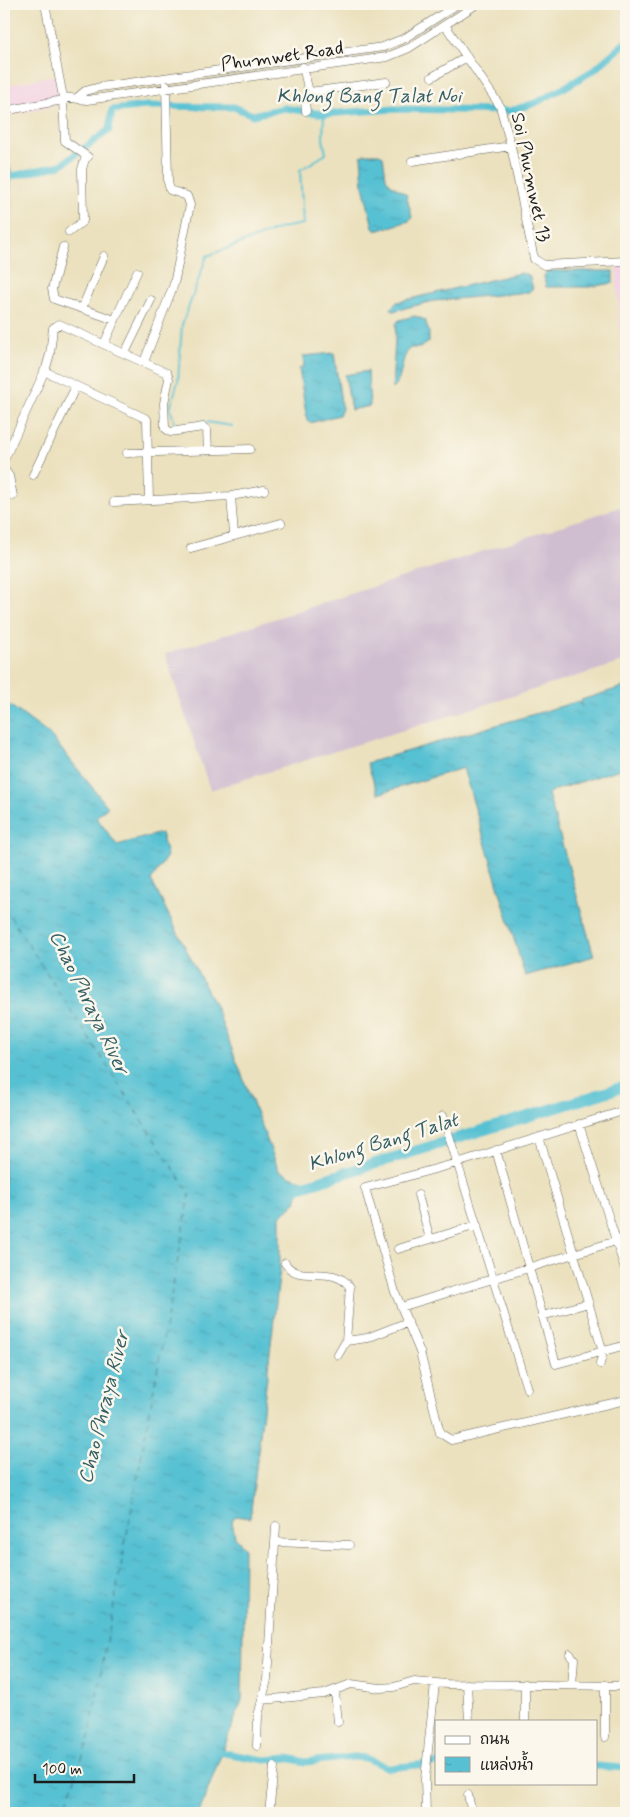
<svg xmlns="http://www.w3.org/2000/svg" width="630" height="1817" viewBox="0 0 630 1817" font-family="Mynerve,'Playpen Sans Thai',sans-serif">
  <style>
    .built { fill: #f2cfe2 }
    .industrial { fill: #cfbdd0 }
    .water { fill: url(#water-ripples); stroke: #3a6e78 }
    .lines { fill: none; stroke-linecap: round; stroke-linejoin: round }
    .stream { stroke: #57c1d3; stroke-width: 2 }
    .canal { stroke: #57c1d3; stroke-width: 7 }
    .river { stroke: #57c1d3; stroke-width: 11 }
    .ferry { stroke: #345e65; stroke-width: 1; stroke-dasharray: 6 5; stroke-linecap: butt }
    .minor-casing { stroke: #646155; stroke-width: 9 }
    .minor { stroke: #fff; stroke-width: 8 }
    .labels { text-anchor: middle; stroke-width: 5; stroke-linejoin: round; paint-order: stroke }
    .street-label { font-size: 19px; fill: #1c1c1c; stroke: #fbf7ec }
    .water-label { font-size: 20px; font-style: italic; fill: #345e65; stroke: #fbf7ec }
  </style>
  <defs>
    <pattern id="water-ripples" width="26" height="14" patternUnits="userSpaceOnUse" patternTransform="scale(1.25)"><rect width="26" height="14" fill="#57c1d3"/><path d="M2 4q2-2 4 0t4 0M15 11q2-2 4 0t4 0" fill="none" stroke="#4ba5b5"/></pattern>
  </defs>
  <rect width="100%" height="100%" fill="#fbf7ec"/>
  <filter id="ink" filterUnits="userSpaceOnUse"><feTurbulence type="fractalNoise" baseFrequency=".02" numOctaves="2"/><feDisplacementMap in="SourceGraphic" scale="10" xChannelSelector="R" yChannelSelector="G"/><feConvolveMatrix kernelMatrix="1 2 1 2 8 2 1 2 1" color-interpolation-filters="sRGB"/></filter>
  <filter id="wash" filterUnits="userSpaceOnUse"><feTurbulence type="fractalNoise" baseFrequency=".0096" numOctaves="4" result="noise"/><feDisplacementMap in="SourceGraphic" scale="20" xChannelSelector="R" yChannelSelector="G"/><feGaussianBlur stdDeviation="1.12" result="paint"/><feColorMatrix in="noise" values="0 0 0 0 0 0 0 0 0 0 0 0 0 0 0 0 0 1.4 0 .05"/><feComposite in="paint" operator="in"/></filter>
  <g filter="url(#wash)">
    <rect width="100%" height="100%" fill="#ebe1be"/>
    <!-- built -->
    <path class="built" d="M 56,75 L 62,104 L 5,116 L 4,86 Z
      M 616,264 L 626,264 L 626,407 L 622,376 Z"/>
    <!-- industrial -->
    <path class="industrial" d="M 626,505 L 626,661 L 210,790 L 165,654 Z"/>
    <!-- water -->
    <path class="water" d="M 4,152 L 11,171 L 9,254 L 4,282 Z
      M 365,154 L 379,154 L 383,156 L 386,178 L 390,184 L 406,194 L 412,217 L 409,221 L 376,231 L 373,227 L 363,186 L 361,156 Z
      M 547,271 L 613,271 L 613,283 L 590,287 L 546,287 L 544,276 Z
      M 520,273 L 529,275 L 533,288 L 529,292 L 434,301 L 393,311 L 391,309 L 397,302 Z
      M 415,316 L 425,320 L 429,332 L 429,342 L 420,348 L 410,348 C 398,362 405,378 392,389 L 396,324 L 399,320 Z
      M 334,353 L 342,409 L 339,415 L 310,423 L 307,420 L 299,369 L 304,366 L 303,356 Z
      M 368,371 L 370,406 L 351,410 L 345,375 Z
      M 626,686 L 626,767 L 550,792 L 548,794 L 594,956 L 525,976 L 463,768 L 378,794 L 367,763 L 579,701 L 582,707 L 581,700 Z
      M 4,701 L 51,736 L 108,807 L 96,817 L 117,845 L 161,833 L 167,856 L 151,880 L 216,1008 L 279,1171 L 302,1181 L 296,1202 L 280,1216 L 280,1269 L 250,1518 L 235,1516 L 232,1521 L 235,1537 L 244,1547 L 242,1700 L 199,1813 L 4,1813 Z"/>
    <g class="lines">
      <!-- stream -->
      <path class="stream" d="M 232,426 L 206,422 L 178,426 L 175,424 L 170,409 L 178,381 L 182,325 L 207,256 L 281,228 L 303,224 L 300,170 L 326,154 L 323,139 L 324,114"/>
      <!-- canal -->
      <path class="canal" d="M 4,178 L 61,165 L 109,130 L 112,110 L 146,106 L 234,107 L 253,115 L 284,108 L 324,114 L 394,109 L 510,111 L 535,103 L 562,89 L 594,70 L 626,42
        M 213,1751 L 265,1760 L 288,1758 L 305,1762 L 355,1757 L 365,1758 L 389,1768 L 436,1763
        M 596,1766 L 626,1768"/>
      <!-- river -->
      <path class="river" d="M 287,1191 L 626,1086"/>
      <!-- ferry -->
      <path class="ferry" d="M 4,907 L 190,1194 L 89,1738 L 63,1813"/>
    </g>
  </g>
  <g filter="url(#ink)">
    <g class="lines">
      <defs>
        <path id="minor" d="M 45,4 L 63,97
          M 445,25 L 500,106 L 511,146 L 534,259 L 544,265 L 626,261
          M 303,67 L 309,92 L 386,82
          M 432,77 L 467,57
          M 78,97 L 85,91 L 100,87 L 383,47 L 405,38 L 458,4
          M 63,100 L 65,141 L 88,157
          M 14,109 L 63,100 L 63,97 L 87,100 L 387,57 L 409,48 L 477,4
          M 306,111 L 305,101 L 308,91
          M 412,161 L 511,146
          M 69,232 L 83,221 L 82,169 L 86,156
          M 63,247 L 52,289 L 54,299 L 115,320
          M 82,308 L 104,256
          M 104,344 L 137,272
          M 125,353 L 151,300
          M 144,362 L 174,284 L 190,205 L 187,196 L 170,190 L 168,182 L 166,84
          M 44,371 L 147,419 L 149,500
          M 127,453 L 250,449
          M 4,460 L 46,368 L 50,354 L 53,328 L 59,324 L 167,373 L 169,379 L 164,403 L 165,428 L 170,432 L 203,427 L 207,430 L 208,450
          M 4,469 L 9,476 L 13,496
          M 33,475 L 76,386
          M 231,496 L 234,535
          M 114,502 L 231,496 L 264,490
          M 191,548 L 281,523
          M 626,1110 L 457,1163 L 365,1188 L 395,1292 L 420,1352 L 440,1433 L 451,1440 L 626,1400
          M 443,1116 L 527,1389
          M 579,1124 L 626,1272
          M 539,1137 L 603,1352 L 600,1364
          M 496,1150 L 556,1364 L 626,1345
          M 418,1195 L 430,1239
          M 398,1249 L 477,1225
          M 285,1263 C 298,1285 333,1263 350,1287 L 346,1341 L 338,1355
          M 401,1307 L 626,1238
          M 542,1316 L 589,1303
          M 346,1341 L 367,1338 L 408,1322
          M 275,1542 L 349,1545
          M 570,1654 L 574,1659 L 572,1685
          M 467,1684 L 469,1721
          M 605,1685 L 605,1737
          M 335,1692 L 338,1722
          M 262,1700 L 324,1694 L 351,1684 L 380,1688 L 394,1687 L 414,1681 L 447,1684 L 626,1686
          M 525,1721 L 525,1684
          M 257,1746 L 258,1716 L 267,1680 L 276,1526
          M 468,1795 L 472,1813
          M 269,1813 L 274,1767
          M 426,1813 L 425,1779 L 435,1683"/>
      </defs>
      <!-- minor casing -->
      <use href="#minor" class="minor-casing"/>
      <!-- minor -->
      <use href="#minor" class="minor"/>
    </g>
  </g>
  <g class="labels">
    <!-- street labels -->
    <g class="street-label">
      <text transform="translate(282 55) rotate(-8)" y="7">Phumwet Road</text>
      <text transform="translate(532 177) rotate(78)" y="7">Soi Phumwet 13</text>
    </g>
    <!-- water labels -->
    <g class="water-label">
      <text x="369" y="102">Khlong Bang Talat Noi</text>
      <text transform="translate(90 1002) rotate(64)" y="7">Chao Phraya River</text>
      <text transform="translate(383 1141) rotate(-17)" y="7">Khlong Bang Talat</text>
      <text transform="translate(103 1407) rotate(-76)" y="7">Chao Phraya River</text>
    </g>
  </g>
  <!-- margin -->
  <rect width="630" height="1817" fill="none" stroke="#fbf7ec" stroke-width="20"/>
  <!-- legend -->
  <rect x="435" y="1720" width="162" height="65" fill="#fbf7ec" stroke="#a29f99"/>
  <rect x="445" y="1736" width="25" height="8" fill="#ffffff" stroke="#a29f99"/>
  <text x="480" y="1744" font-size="15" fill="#1c1c1c">ถนน</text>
  <rect x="445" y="1757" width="25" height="15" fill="url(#water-ripples)" stroke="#a29f99"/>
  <text x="480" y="1770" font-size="15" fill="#1c1c1c">แหล่งน้ำ</text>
  <!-- scale -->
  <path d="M35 1774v8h99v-8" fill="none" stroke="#1c1c1c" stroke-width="2.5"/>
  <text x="42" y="1774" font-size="15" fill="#1c1c1c" stroke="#fbf7ec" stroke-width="4" paint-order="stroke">100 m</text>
</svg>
